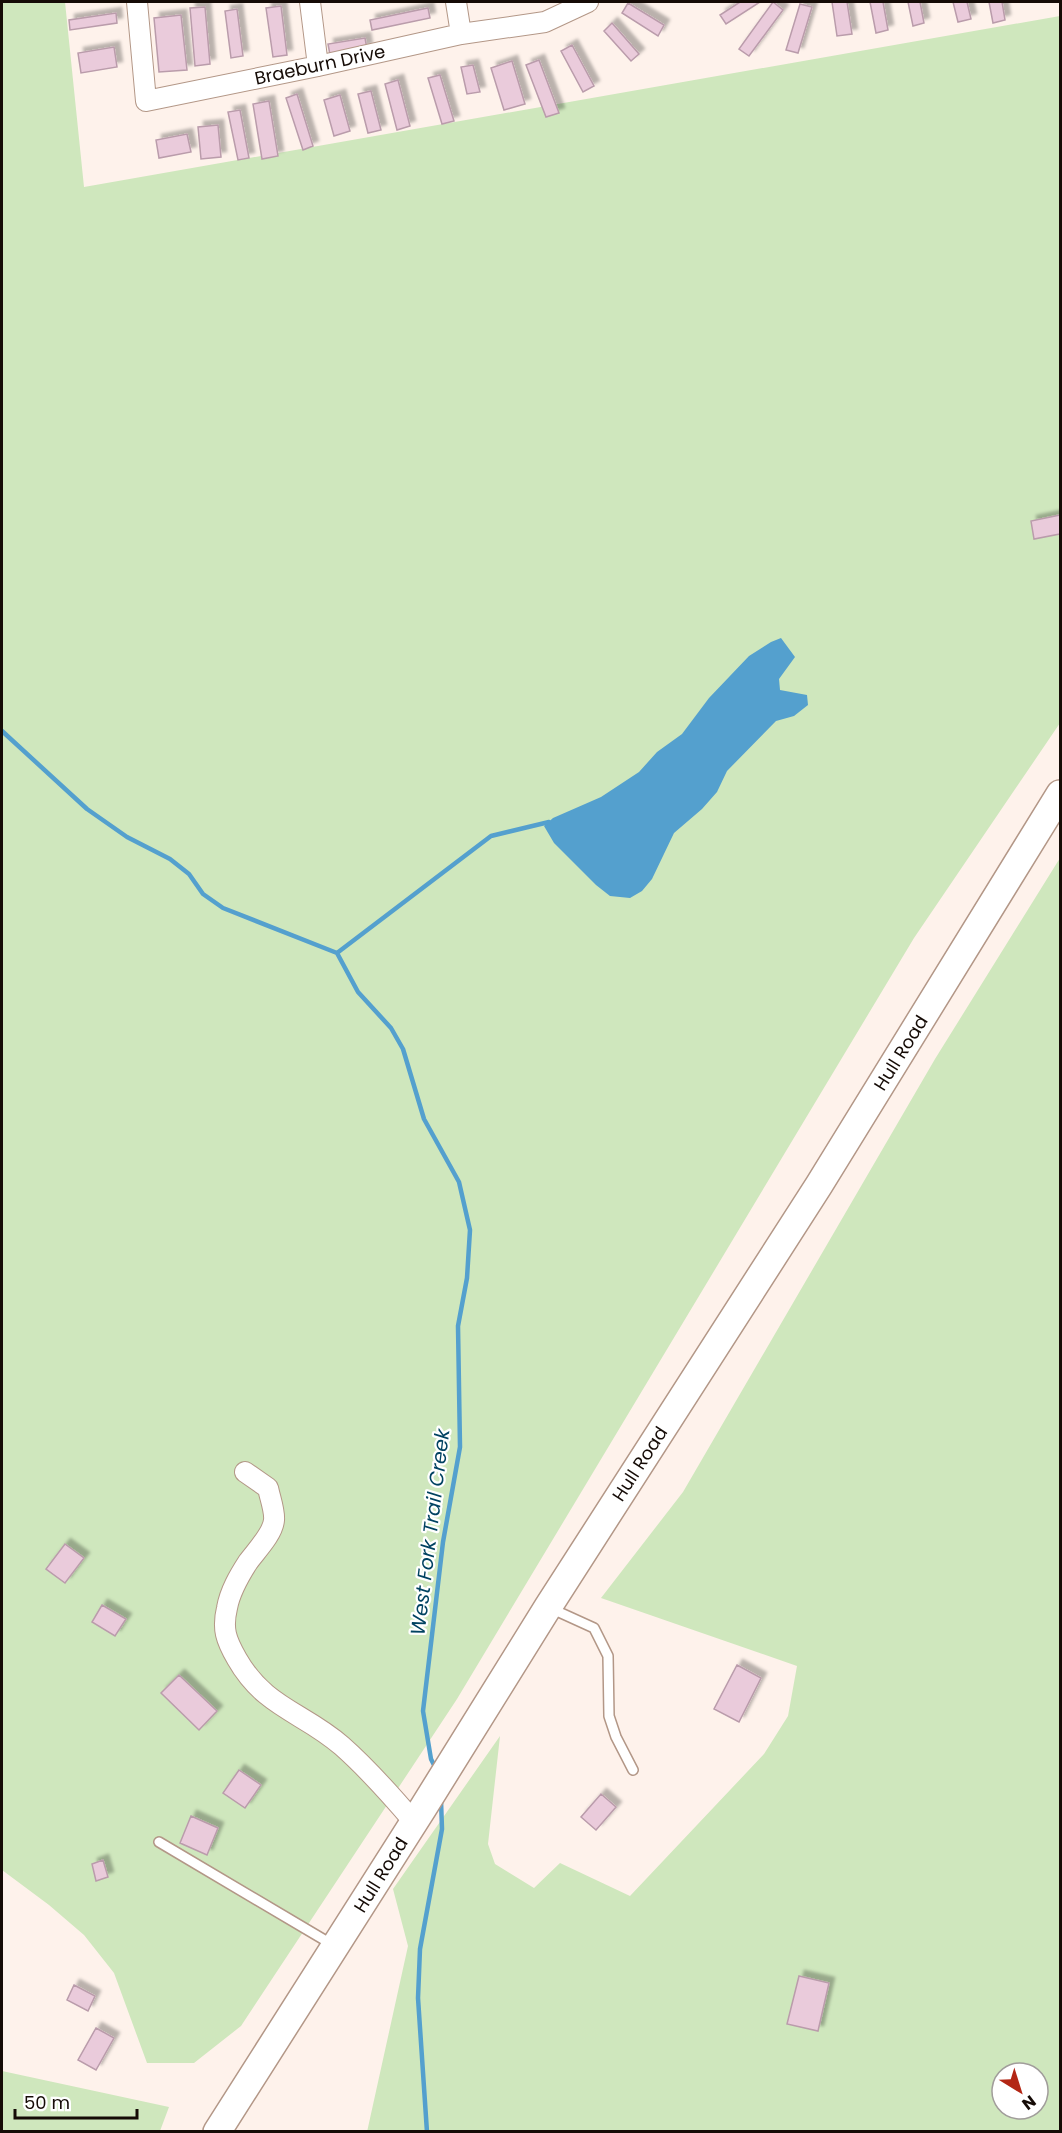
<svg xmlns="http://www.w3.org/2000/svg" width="1062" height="2133" viewBox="0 0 1062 2133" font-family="Poppins,sans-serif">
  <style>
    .green { fill: #cfe7bd; fill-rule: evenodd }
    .water { fill: #54a0ce }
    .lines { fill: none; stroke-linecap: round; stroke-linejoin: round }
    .stream { stroke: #54a0ce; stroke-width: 4.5 }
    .building { fill: #eacbdb; stroke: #ba9cab; stroke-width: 1.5; filter: url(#shadow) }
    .lane-casing { stroke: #b39787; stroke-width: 12 }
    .street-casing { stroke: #b39787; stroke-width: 22 }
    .secondary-casing { stroke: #b39787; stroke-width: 30 }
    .lane { stroke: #fff; stroke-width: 9 }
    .street { stroke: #fff; stroke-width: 20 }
    .secondary { stroke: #fff; stroke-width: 27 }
    .labels { text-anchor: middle; stroke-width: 4.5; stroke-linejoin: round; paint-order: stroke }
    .street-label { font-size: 18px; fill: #150b06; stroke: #fff }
    .water-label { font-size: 20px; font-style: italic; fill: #004261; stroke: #fff }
  </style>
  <defs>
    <filter id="shadow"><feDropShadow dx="5.5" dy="-5.5" stdDeviation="1.5" flood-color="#0004"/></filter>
  </defs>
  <rect width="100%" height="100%" fill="#fef2eb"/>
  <!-- green -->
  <path class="green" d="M 2,2 L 65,2 L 84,187 L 1060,16 L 1060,723 L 914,938 L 457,1699 L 241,2026 L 194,2063 L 147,2063 L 114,1973 L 84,1935 L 49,1905 L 2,1870 Z
    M 1060,858 L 1060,2131 L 367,2132 L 408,1946 L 393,1889 L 500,1736 L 488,1844 L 495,1864 L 534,1888 L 560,1863 L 630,1896 L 764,1754 L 788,1716 L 797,1666 L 601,1598 L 683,1492 L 935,1059 ZM 1002,2073 L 1038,2073 L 1038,2109 L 1002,2109 Z
    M 2,2071 L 169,2107 L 160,2131 L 2,2131 Z"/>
  <!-- water -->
  <path class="water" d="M 781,638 L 795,657 L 779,679 L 780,690 L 807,695 L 808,705 L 794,716 L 776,721 L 727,771 L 717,792 L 702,809 L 674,833 L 652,879 L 642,891 L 630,898 L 610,896 L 596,885 L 554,843 L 544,826 L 553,818 L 601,797 L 639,772 L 657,752 L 682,734 L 709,698 L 749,656 L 771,642 Z"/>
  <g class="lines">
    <!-- stream -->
    <path class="stream" d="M 2,731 L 87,809 L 127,837 L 170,859 L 189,874 L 203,894 L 223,908 L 337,953 L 358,992 L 391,1028 L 403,1049 L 424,1119 L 459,1182 L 470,1230 L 467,1278 L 458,1326 L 460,1447 L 443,1542 L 423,1711 L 431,1759 L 434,1765
      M 337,953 L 491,836 L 549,822
      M 427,2132 L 418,1998 L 420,1949 L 442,1829 L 441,1800"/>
  </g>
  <!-- building -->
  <path class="building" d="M 740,2 L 760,2 L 726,24 L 720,15 Z
    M 773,2 L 783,10 L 749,56 L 739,49 Z
    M 832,2 L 847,2 L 852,34 L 837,36 Z
    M 870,2 L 883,2 L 888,30 L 876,33 Z
    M 908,2 L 920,2 L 924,23 L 913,26 Z
    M 953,2 L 967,2 L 971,19 L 958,22 Z
    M 989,2 L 1002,2 L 1005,20 L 993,23 Z
    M 628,3 L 664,25 L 658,36 L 622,13 Z
    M 800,4 L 812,7 L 798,53 L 786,50 Z
    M 281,6 L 287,55 L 273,57 L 266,8 Z
    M 205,7 L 210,64 L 195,66 L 190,8 Z
    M 428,8 L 430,18 L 372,30 L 370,20 Z
    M 237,9 L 243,56 L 231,58 L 225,11 Z
    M 116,13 L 117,23 L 70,30 L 69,20 Z
    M 181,15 L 187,70 L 159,72 L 154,18 Z
    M 612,23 L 639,54 L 631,61 L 604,31 Z
    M 365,38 L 367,49 L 330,55 L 328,44 Z
    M 572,45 L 594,86 L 583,92 L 561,51 Z
    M 114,47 L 117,67 L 81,73 L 78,53 Z
    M 539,60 L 559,113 L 546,117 L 526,65 Z
    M 512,61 L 525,104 L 504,110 L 491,68 Z
    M 473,65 L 480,92 L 467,94 L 461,67 Z
    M 440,75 L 454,121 L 442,124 L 428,78 Z
    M 398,80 L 410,126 L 397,130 L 385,84 Z
    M 371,91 L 381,130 L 368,133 L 358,94 Z
    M 297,94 L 313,146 L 303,150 L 286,98 Z
    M 340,95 L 350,131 L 334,136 L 324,100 Z
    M 269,101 L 278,156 L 262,159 L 253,104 Z
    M 240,110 L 249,158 L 238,160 L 228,112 Z
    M 218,125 L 221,157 L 201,159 L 198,127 Z
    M 187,134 L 191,152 L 159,158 L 156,140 Z
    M 1060,515 L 1060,536 L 1060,534 L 1034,539 L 1031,521 Z
    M 65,1544 L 84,1558 L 65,1583 L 46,1569 Z
    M 102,1605 L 126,1619 L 115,1636 L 92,1622 Z
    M 737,1665 L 761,1678 L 739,1722 L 714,1709 Z
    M 179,1675 L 217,1711 L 199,1730 L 161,1693 Z
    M 239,1770 L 261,1785 L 245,1808 L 223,1793 Z
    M 601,1794 L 616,1807 L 596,1830 L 581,1817 Z
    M 191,1816 L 218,1828 L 207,1855 L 180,1843 Z
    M 103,1860 L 108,1877 L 96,1881 L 92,1864 Z
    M 799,1976 L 829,1983 L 818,2031 L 787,2024 Z
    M 74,1985 L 95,1996 L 88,2011 L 67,2000 Z
    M 96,2028 L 114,2038 L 96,2070 L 78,2060 Z"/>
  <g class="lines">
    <defs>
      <path id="lane" d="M 550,1608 L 594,1628 L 608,1656 L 609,1716 L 616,1737 L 633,1770
        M 159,1842 L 333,1945"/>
      <path id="street" d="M 137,2 L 146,101 L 318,66 L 461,34 L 545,22 L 588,2
        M 310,2 L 318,66
        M 456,2 L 461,34
        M 245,1472 L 268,1488 C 270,1498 275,1511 274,1520 C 273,1534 256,1551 248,1562 C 239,1576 230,1591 227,1608 C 222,1629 226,1640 237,1659 C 265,1708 303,1712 342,1746 C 368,1769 391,1795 414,1822"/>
      <path id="secondary" d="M 217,2132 L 423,1808 L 548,1607 L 819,1185 L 1060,794"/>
    </defs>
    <!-- lane casing -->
    <use href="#lane" class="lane-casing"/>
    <!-- street casing -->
    <use href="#street" class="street-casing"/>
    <!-- secondary casing -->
    <use href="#secondary" class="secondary-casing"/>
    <!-- lane -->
    <use href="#lane" class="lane"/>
    <!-- street -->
    <use href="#street" class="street"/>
    <!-- secondary -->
    <use href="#secondary" class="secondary"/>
  </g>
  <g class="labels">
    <!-- street labels -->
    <g class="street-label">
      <text transform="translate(320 65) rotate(-12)" y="6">Braeburn Drive</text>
      <text transform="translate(901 1053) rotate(-58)" y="6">Hull Road</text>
      <text transform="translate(640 1464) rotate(-57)" y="6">Hull Road</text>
      <text transform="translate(381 1875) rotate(-58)" y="6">Hull Road</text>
    </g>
    <!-- water labels -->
    <g class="water-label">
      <text transform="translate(430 1532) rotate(-83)" y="7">West Fork Trail Creek</text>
    </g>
  </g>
  <!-- border -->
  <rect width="1062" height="2133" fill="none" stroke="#150b06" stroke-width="6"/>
  <!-- north arrow -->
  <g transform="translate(1020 2091) rotate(142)"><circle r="28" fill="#ffffff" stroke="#a19d9b" stroke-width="1.5"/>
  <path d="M0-4.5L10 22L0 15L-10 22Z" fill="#b32614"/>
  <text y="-9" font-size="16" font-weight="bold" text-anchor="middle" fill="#150b06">N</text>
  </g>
  <!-- scale -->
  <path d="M15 2109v9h122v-9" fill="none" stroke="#150b06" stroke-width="3"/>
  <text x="24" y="2109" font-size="18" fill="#150b06" stroke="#ffffff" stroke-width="4.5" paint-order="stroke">50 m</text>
</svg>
